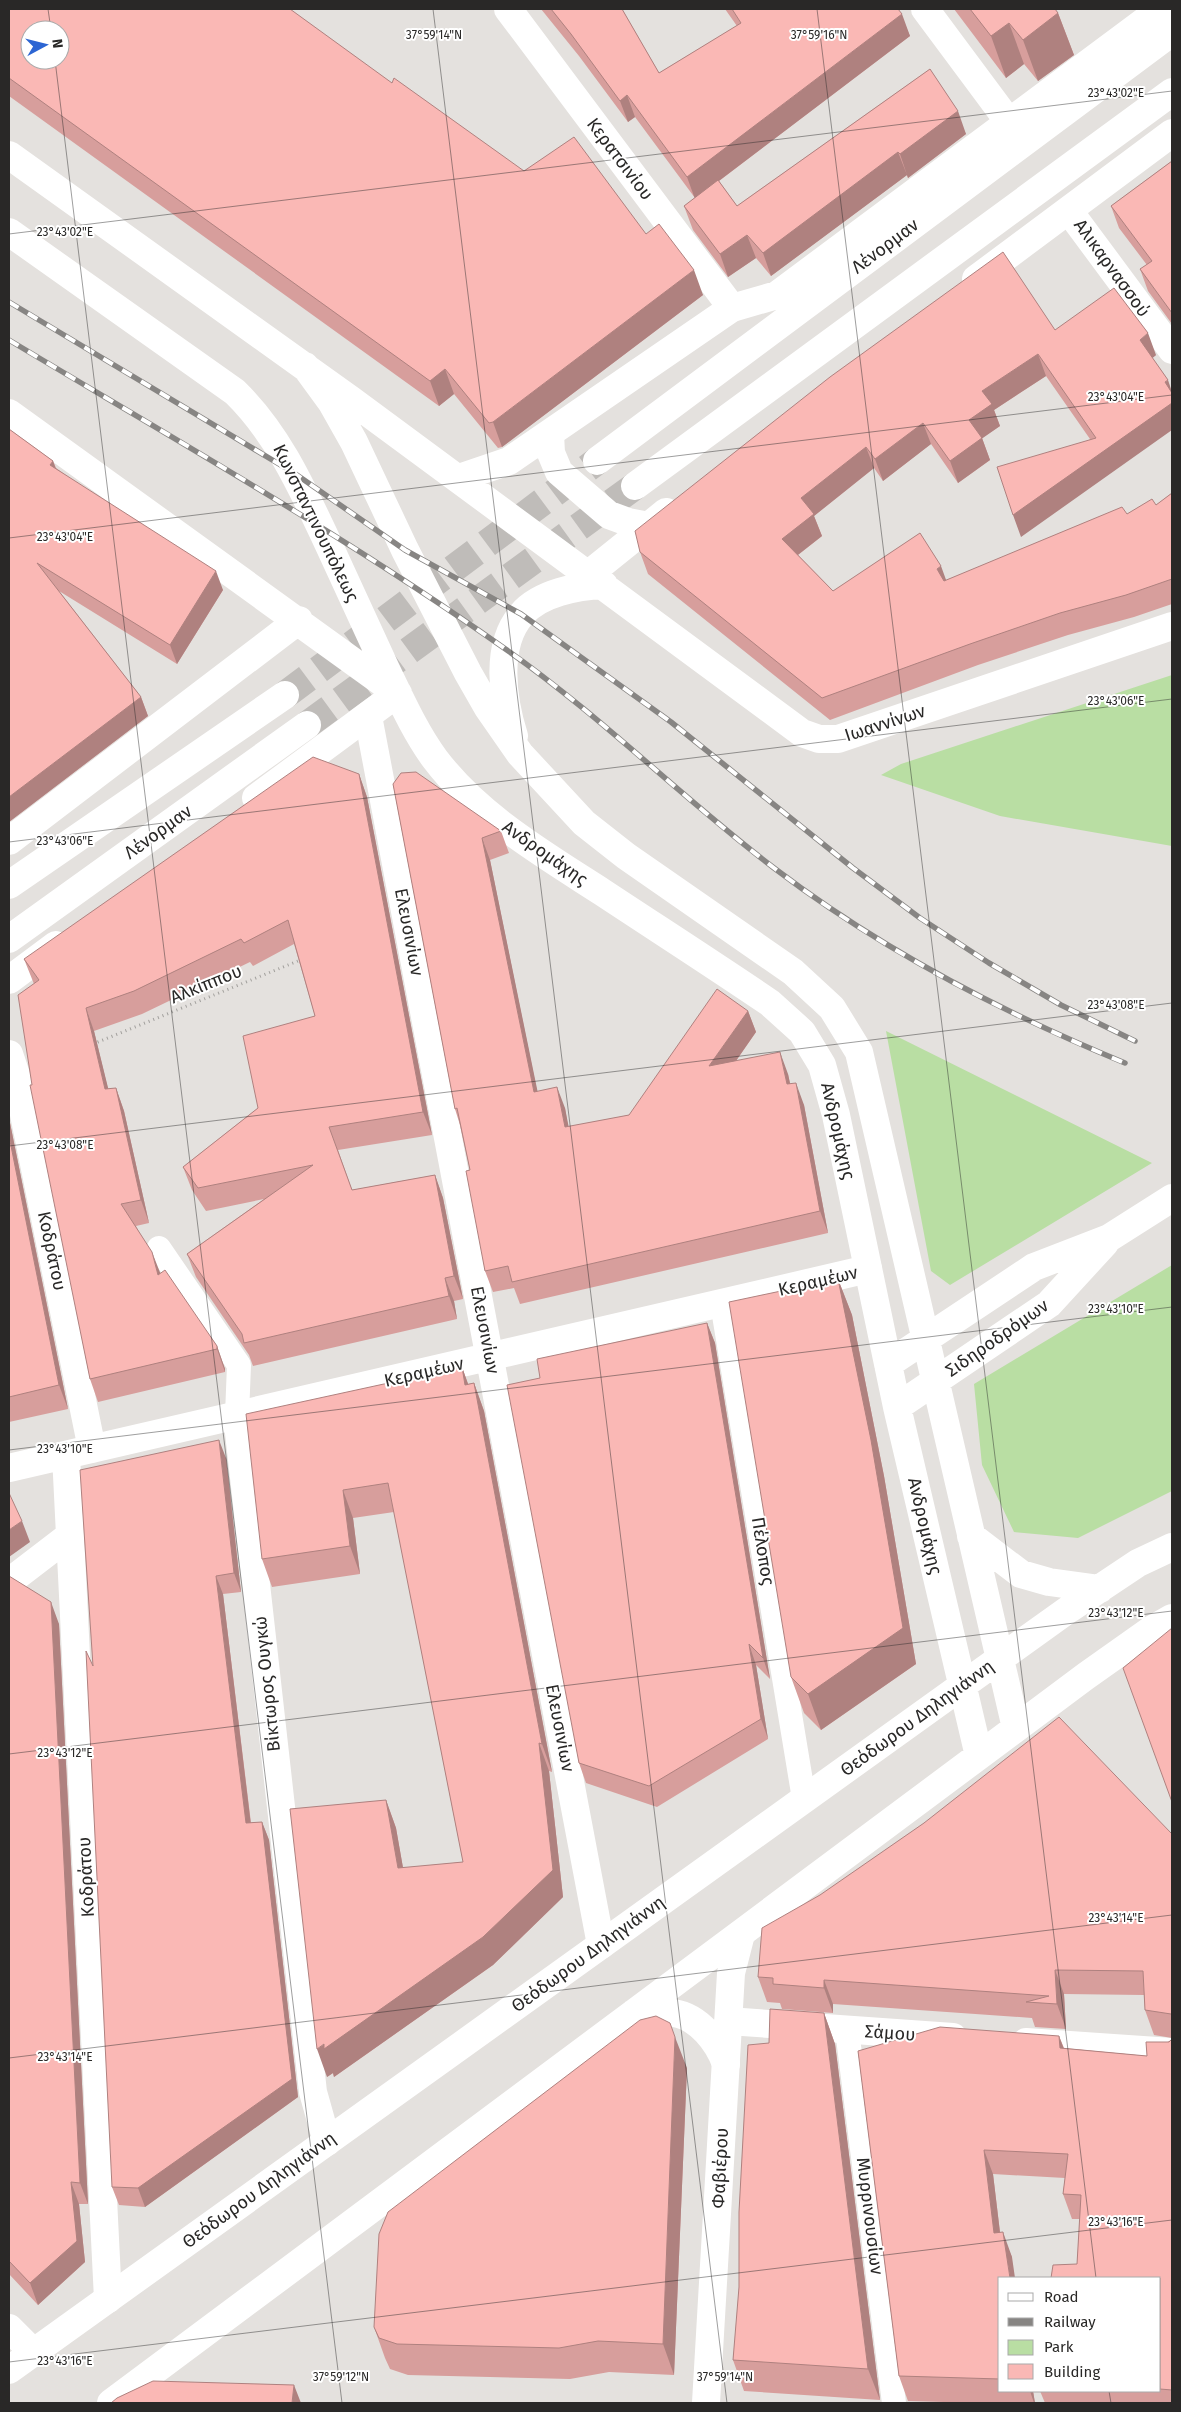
<svg xmlns="http://www.w3.org/2000/svg" width="1181" height="2412" viewBox="0 0 1181 2412" font-family="'Fira Sans',sans-serif">
  <style>
    .green { fill: #b9dea3 }
    .lines { fill: none; stroke-linecap: round; stroke-linejoin: round }
    .secondary-tunnel { stroke: #bfbcb9; stroke-width: 28; stroke-dasharray: 28 14; stroke-linecap: butt }
    .path { stroke: #a2a09d; stroke-width: 3; stroke-dasharray: 1 4; stroke-linecap: butt }
    .lane { stroke: #fff; stroke-width: 24 }
    .street { stroke: #fff; stroke-width: 28 }
    .secondary { stroke: #fff; stroke-width: 28 }
    .rail-casing { stroke: #878583; stroke-width: 5.5 }
    .rail { stroke: #fff; stroke-width: 4; stroke-dasharray: 11; stroke-linecap: butt }
    .wall { fill: #d79e9c }
    .shaded-wall { fill: #af817f }
    .building { fill: #fab8b5; stroke: #af817f; fill-rule: evenodd }
    .ticks { fill: none; stroke: #292827; stroke-width: 1; stroke-opacity: 0.45 }
    .labels { text-anchor: middle; stroke-width: 4; stroke-linejoin: round; paint-order: stroke }
    .street-label { font-size: 18px; fill: #292827; stroke: #fff }
    .ticks-label { font-size: 12px; text-anchor: middle; fill: #292827; stroke: #fff; stroke-width: 4; stroke-linejoin: round; paint-order: stroke }
  </style>
  <rect width="100%" height="100%" fill="#e4e1de"/>
  <!-- green -->
  <path class="green" d="M 1172,675 L 1172,846 L 1000,816 L 881,775 L 901,764 Z
    M 886,1031 L 1152,1163 L 950,1285 L 931,1271 Z
    M 1172,1265 L 1172,1491 L 1078,1538 L 1014,1532 L 982,1465 L 974,1384 Z"/>
  <g class="lines">
    <!-- secondary-tunnel -->
    <path class="secondary-tunnel" d="M 285,695 L 597,461
      M 307,725 L 635,486"/>
    <!-- path -->
    <path class="path" d="M 93,1044 L 303,959"/>
    <!-- lane -->
    <path class="lane" d="M 159,1248 L 239,1365 L 237,1415
      M 722,1303 L 804,1799
      M 847,2030 L 894,2403"/>
    <!-- street -->
    <path class="street" d="M 508,9 L 732,308
      M 925,9 L 1009,122
      M 1069,211 L 1172,350
      M 368,716 L 601,1945
      M 9,1054 L 16,1075 L 92,1449
      M 237,1415 L 313,2092 L 327,2142
      M 66,1455 L 108,2299
      M 9,1468 L 868,1269
      M 9,1582 L 69,1536
      M 728,2021 L 953,2037
      M 1026,2042 L 1172,2052
      M 9,2328 L 33,2352
      M 706,2403 L 731,1973 L 741,1934"/>
    <!-- secondary -->
    <path class="secondary" d="M 9,155 L 351,400 L 802,733 L 819,739 L 838,739 L 1172,626
      M 9,232 L 235,392 C 278,434 302,488 327,541 C 346,583 366,625 385,667 C 400,698 415,732 435,759 C 478,816 543,854 602,892 C 658,929 714,965 770,1003 L 802,1032 L 822,1065 L 836,1115 L 897,1407 L 979,1756
      M 976,279 L 1172,133
      M 305,366 L 332,403 L 354,442 L 405,550 L 468,673 L 488,708 L 520,754 L 584,823 L 626,856 L 793,972 L 832,1008 L 859,1052 L 1016,1728
      M 9,413 L 394,691
      M 550,434 L 551,453 L 559,472 L 609,515 L 628,522 L 649,526
      M 597,461 L 1172,32
      M 459,478 L 509,461 L 732,308 L 777,295 L 1161,9
      M 635,486 L 1172,92
      M 589,574 L 666,512
      M 514,736 C 503,701 494,645 522,614 C 540,593 577,586 604,585
      M 256,798 L 398,693
      M 9,841 L 299,620
      M 9,885 L 285,695
      M 9,939 L 307,725
      M 9,980 L 56,945
      M 888,1364 L 1034,1267 L 1109,1238 L 1172,1198
      M 897,1407 L 1049,1304 L 1105,1243
      M 971,1536 L 1021,1574 L 1049,1582 L 1100,1589
      M 634,2013 C 648,2012 661,2010 674,2013 C 699,2017 718,2042 726,2064
      M 9,2370 L 1069,1609 L 1138,1563 L 1172,1547
      M 111,2403 L 1086,1676 L 1151,1630 L 1172,1618"/>
    <defs>
      <path id="rail" d="M 9,302 L 294,473 L 405,550 L 521,614 L 671,722 L 853,868 L 920,918 L 989,963 L 1061,1005 L 1135,1041
        M 9,340 C 176,440 345,536 504,648 C 600,715 682,798 774,868 C 882,950 1001,1012 1125,1063"/>
    </defs>
    <!-- rail casing -->
    <use href="#rail" class="rail-casing"/>
    <!-- rail -->
    <use href="#rail" class="rail"/>
  </g>
  <!-- wall -->
  <path class="wall" d="M 9,9 L 524,171 L 646,234 L 703,295 L 502,447 L 498,448 L 454,394 L 439,406 L 9,96 Z
    M 541,9 L 622,9 L 659,73 L 737,26 L 725,9 L 898,9 L 910,36 L 719,181 L 737,206 L 930,69 L 966,134 L 908,178 L 907,175 L 771,276 L 756,258 L 728,277 L 693,230 L 684,206 L 695,198 L 635,117 L 628,122 L 579,56 Z
    M 954,9 L 1055,9 L 1058,13 L 1074,55 L 1038,81 L 1024,64 L 1006,78 Z
    M 1172,161 L 1172,324 L 1148,291 L 1140,269 L 1147,265 L 1119,228 L 1111,206 Z
    M 1055,330 L 1156,355 L 1152,358 L 1168,380 L 1021,537 L 1090,439 L 1046,376 L 994,410 L 1000,426 L 982,438 L 990,460 L 958,483 L 931,444 L 883,481 L 874,468 L 814,516 L 822,536 L 798,555 L 833,591 L 946,580 L 1127,514 L 1156,505 L 1172,493 L 1172,604 L 1134,617 L 1068,635 L 978,665 L 830,720 L 648,574 L 640,552 Z
    M 9,429 L 53,461 L 56,468 L 223,590 L 177,664 L 59,591 L 141,697 L 148,716 L 9,822 Z
    M 359,774 L 367,797 L 432,1135 L 338,1150 L 352,1190 L 435,1175 L 443,1198 L 463,1299 L 454,1301 L 457,1319 L 253,1366 L 249,1355 L 196,1277 L 187,1254 L 264,1199 L 206,1211 L 192,1190 L 183,1167 L 258,1108 L 315,1016 L 294,944 L 253,966 L 250,962 L 142,1014 L 94,1031 L 108,1089 L 116,1088 L 124,1111 L 149,1223 L 136,1226 L 160,1274 L 217,1346 L 225,1369 L 225,1372 L 98,1402 L 90,1379 L 32,1085 L 34,984 L 24,959 Z
    M 393,784 L 501,831 L 509,853 L 490,860 L 537,1091 L 565,1108 L 568,1127 L 629,1115 L 748,1011 L 756,1032 L 736,1061 L 788,1074 L 790,1084 L 804,1105 L 828,1233 L 520,1304 L 514,1288 L 493,1292 L 485,1271 L 470,1170 L 460,1125 L 455,1109 Z
    M 9,1118 L 68,1409 L 9,1422 Z
    M 838,1279 L 852,1315 L 884,1476 L 916,1664 L 821,1730 L 804,1713 L 791,1677 Z
    M 707,1323 L 715,1343 L 770,1679 L 756,1665 L 768,1739 L 657,1807 L 586,1783 L 579,1763 L 540,1378 Z
    M 462,1367 L 468,1384 L 474,1383 L 484,1411 L 552,1772 L 549,1771 L 563,1897 L 493,1965 L 334,2077 L 333,2073 L 327,2077 L 386,1800 L 396,1828 L 403,1868 L 463,1862 L 394,1512 L 353,1518 L 360,1574 L 272,1587 L 262,1559 Z
    M 226,1458 L 241,1592 L 223,1594 L 251,1823 L 262,1822 L 269,1840 L 298,2097 L 145,2207 L 119,2205 L 112,2187 Z
    M 9,1576 L 59,1624 L 88,2204 L 79,2204 L 85,2262 L 38,2305 L 9,2274 Z
    M 1172,1834 L 1172,2038 L 1154,2035 L 1145,2010 L 1144,1995 L 1064,1994 L 1066,2029 L 1035,2027 L 1032,2018 L 833,2004 L 833,2013 L 782,2009 L 780,2003 L 767,2002 L 758,1977 Z
    M 824,2013 L 835,2044 L 880,2400 L 744,2391 L 733,2360 L 769,2043 Z
    M 1059,2036 L 1064,2048 L 1147,2056 L 1172,2039 L 1172,2403 L 1045,2403 L 1040,2391 L 1160,2391 L 1160,2278 L 1077,2264 L 1080,2219 L 1072,2219 L 1063,2194 L 1065,2178 L 993,2174 L 1000,2232 L 1012,2257 L 1000,2278 L 1000,2391 L 1033,2391 L 1035,2403 L 979,2403 L 908,2401 L 899,2376 L 858,2051 Z
    M 687,2068 L 674,2375 L 609,2372 L 570,2379 L 408,2375 L 390,2369 L 385,2358 L 374,2327 Z"/>
  <!-- shaded-wall -->
  <path class="shaded-wall" d="M 1058,13 L 1074,55 L 1038,81 L 1023,40 Z
    M 902,14 L 910,36 L 695,199 L 687,177 Z
    M 1009,23 L 1024,64 L 1006,78 L 991,36 Z
    M 627,95 L 635,117 L 628,122 L 620,101 Z
    M 958,111 L 966,134 L 908,178 L 900,154 Z
    M 898,152 L 907,175 L 771,276 L 763,253 Z
    M 747,235 L 756,258 L 728,277 L 720,254 Z
    M 694,270 L 703,295 L 502,447 L 493,422 Z
    M 1148,333 L 1156,355 L 1148,362 L 1140,340 Z
    M 1038,354 L 1046,376 L 994,410 L 1000,426 L 977,442 L 969,420 L 982,391 Z
    M 445,369 L 454,394 L 439,406 L 430,381 Z
    M 1168,380 L 1172,392 L 1172,430 L 1021,537 L 1013,515 Z
    M 923,423 L 931,444 L 883,481 L 875,459 Z
    M 982,438 L 990,460 L 958,483 L 950,461 Z
    M 866,447 L 874,468 L 814,516 L 822,536 L 790,561 L 782,539 L 801,498 Z
    M 53,461 L 60,480 L 50,465 Z
    M 941,566 L 949,588 L 945,590 L 937,569 Z
    M 216,571 L 223,590 L 177,664 L 170,645 Z
    M 141,697 L 148,716 L 9,822 L 9,797 Z
    M 359,774 L 367,797 L 432,1135 L 423,1112 Z
    M 482,838 L 490,860 L 542,1113 L 534,1092 Z
    M 86,1008 L 94,1031 L 114,1112 L 105,1089 Z
    M 748,1011 L 756,1032 L 717,1088 L 709,1066 Z
    M 780,1052 L 788,1074 L 795,1106 L 787,1084 Z
    M 796,1083 L 804,1105 L 828,1233 L 820,1211 Z
    M 557,1087 L 565,1108 L 573,1149 L 565,1127 Z
    M 116,1088 L 124,1111 L 149,1223 L 141,1200 Z
    M 9,1118 L 68,1409 L 59,1385 L 9,1136 Z
    M 435,1175 L 443,1198 L 463,1299 L 454,1276 Z
    M 152,1252 L 161,1275 L 158,1275 Z
    M 445,1278 L 454,1301 L 457,1319 L 449,1296 Z
    M 838,1279 L 852,1315 L 884,1476 L 916,1664 L 821,1730 L 808,1694 Z
    M 707,1323 L 715,1343 L 770,1679 L 763,1658 Z
    M 217,1346 L 225,1369 L 225,1372 L 217,1349 Z
    M 462,1367 L 472,1395 L 465,1385 Z
    M 474,1383 L 484,1411 L 552,1772 L 542,1744 Z
    M 219,1440 L 226,1458 L 241,1592 L 234,1573 Z
    M 343,1490 L 353,1518 L 360,1574 L 350,1546 Z
    M 22,1521 L 30,1542 L 9,1557 L 9,1530 Z
    M 216,1576 L 223,1594 L 253,1842 L 246,1823 Z
    M 51,1602 L 59,1624 L 88,2204 L 80,2183 Z
    M 749,1644 L 756,1665 L 768,1739 L 761,1719 Z
    M 539,1743 L 549,1771 L 563,1897 L 493,1965 L 334,2077 L 333,2073 L 327,2077 L 317,2049 L 483,1937 Z
    M 386,1800 L 396,1828 L 408,1896 L 398,1868 Z
    M 262,1822 L 269,1840 L 298,2097 L 145,2207 L 138,2188 Z
    M 1055,1970 L 1064,1994 L 1066,2029 L 1057,2004 Z
    M 824,1980 L 833,2004 L 833,2013 L 824,1988 Z
    M 824,2013 L 835,2044 L 880,2400 L 868,2369 Z
    M 1059,2036 L 1068,2060 L 1060,2048 Z
    M 675,2037 L 687,2068 L 674,2375 L 663,2344 Z
    M 984,2150 L 993,2174 L 1003,2258 L 994,2233 Z
    M 71,2182 L 79,2204 L 85,2262 L 38,2305 L 30,2283 Z
    M 1003,2232 L 1012,2257 L 1015,2278 L 1010,2278 Z
    M 294,2385 L 301,2403 L 292,2403 Z
    M 1030,2391 L 1033,2391 L 1035,2403 L 1034,2403 Z"/>
  <!-- building -->
  <path class="building" d="M 9,9 L 290,9 L 392,83 L 394,78 L 524,171 L 574,137 L 646,234 L 659,224 L 694,270 L 493,422 L 489,423 L 445,369 L 430,381 L 9,78 ZM 30,30 L 60,30 L 60,60 L 30,60 Z
    M 551,9 L 622,9 L 659,73 L 741,23 L 732,9 L 898,9 L 902,14 L 687,177 L 627,95 L 620,101 L 571,34 Z
    M 970,9 L 1055,9 L 1058,13 L 1023,40 L 1009,23 L 991,36 Z
    M 930,69 L 958,111 L 900,154 L 898,152 L 763,253 L 747,235 L 720,254 L 684,206 L 718,180 L 737,206 Z
    M 1172,161 L 1172,313 L 1140,269 L 1152,261 L 1111,206 Z
    M 1003,252 L 1055,330 L 1114,288 L 1148,333 L 1140,340 L 1168,380 L 1165,382 L 1172,393 L 1172,403 L 1013,515 L 997,467 L 1096,438 L 1038,354 L 982,391 L 992,404 L 969,420 L 982,438 L 950,461 L 923,423 L 875,459 L 866,447 L 801,498 L 814,514 L 782,539 L 833,591 L 920,533 L 941,566 L 937,569 L 944,581 L 1122,507 L 1127,514 L 1152,499 L 1156,505 L 1172,493 L 1172,579 L 1126,595 L 1060,613 L 970,644 L 822,698 L 640,552 L 635,531 L 830,377 Z
    M 9,429 L 53,461 L 50,465 L 216,571 L 170,645 L 37,563 L 141,697 L 9,797 Z
    M 313,757 L 359,774 L 423,1112 L 329,1127 L 352,1190 L 435,1175 L 454,1276 L 445,1278 L 449,1296 L 244,1343 L 242,1334 L 187,1254 L 313,1165 L 198,1188 L 183,1167 L 258,1108 L 243,1036 L 315,1016 L 288,920 L 244,943 L 241,939 L 134,991 L 86,1008 L 105,1089 L 116,1088 L 141,1200 L 121,1204 L 152,1252 L 158,1275 L 165,1270 L 217,1346 L 217,1349 L 90,1379 L 30,1085 L 32,1085 L 18,995 L 39,980 L 24,959 Z
    M 416,772 L 501,831 L 482,838 L 534,1092 L 557,1087 L 565,1127 L 629,1115 L 717,989 L 748,1011 L 709,1066 L 780,1052 L 787,1084 L 796,1083 L 820,1211 L 512,1282 L 508,1266 L 485,1271 L 466,1171 L 470,1170 L 457,1108 L 455,1109 L 393,784 L 401,773 Z
    M 9,1136 L 59,1385 L 9,1397 Z
    M 838,1279 L 871,1440 L 903,1628 L 808,1694 L 791,1677 L 729,1302 Z
    M 707,1323 L 763,1658 L 749,1644 L 761,1719 L 649,1786 L 579,1763 L 507,1385 L 540,1378 L 537,1359 Z
    M 462,1367 L 465,1385 L 474,1383 L 542,1744 L 539,1743 L 553,1870 L 483,1937 L 324,2049 L 324,2044 L 317,2049 L 290,1809 L 386,1800 L 398,1868 L 463,1862 L 388,1483 L 343,1490 L 350,1546 L 262,1559 L 246,1414 Z
    M 219,1440 L 234,1573 L 216,1576 L 246,1823 L 262,1822 L 292,2079 L 138,2188 L 112,2187 L 86,1651 L 93,1666 L 80,1470 Z
    M 9,1493 L 22,1521 L 9,1530 Z
    M 9,1576 L 51,1602 L 80,2183 L 71,2182 L 77,2241 L 30,2283 L 9,2261 Z
    M 1172,1628 L 1172,1802 L 1123,1668 Z
    M 1059,1717 L 1172,1834 L 1172,2015 L 1171,2014 L 1145,2010 L 1143,1971 L 1055,1970 L 1057,2004 L 1026,2002 L 1049,1996 L 824,1980 L 824,1988 L 773,1984 L 773,1978 L 758,1977 L 762,1928 L 820,1895 L 924,1823 Z
    M 770,2009 L 824,2013 L 868,2369 L 733,2360 L 739,2287 L 739,2212 L 748,2045 L 769,2043 Z
    M 656,2016 L 670,2023 L 675,2037 L 663,2344 L 598,2341 L 559,2348 L 397,2344 L 379,2338 L 374,2327 L 379,2234 L 388,2212 L 640,2020 Z
    M 940,2027 L 1059,2036 L 1060,2048 L 1147,2056 L 1146,2042 L 1169,2042 L 1172,2039 L 1172,2390 L 1160,2389 L 1160,2278 L 1051,2278 L 1053,2265 L 1077,2264 L 1081,2195 L 1063,2194 L 1068,2154 L 984,2150 L 994,2233 L 1003,2232 L 1010,2278 L 1000,2278 L 1000,2379 L 899,2376 L 858,2051 Z
    M 153,2381 L 294,2385 L 292,2403 L 111,2403 L 117,2398 Z"/>
  <!-- ticks -->
  <path class="ticks" d="M 48,9 L 51,30M 433,9 L 727,2403M 817,9 L 1096,2278M 55,60 L 342,2403M 9,234 L 1172,91M 9,538 L 1172,395M 9,842 L 1172,699M 9,1146 L 1172,1003M 9,1450 L 1172,1307M 9,1754 L 1172,1611M 9,2058 L 1172,1915M 9,2362 L 1172,2220M 1109,2391 L 1111,2403"/>
  <g class="labels">
    <!-- street labels -->
    <g class="street-label">
      <text transform="translate(620 159) rotate(53)" y="6">Κερατσινίου</text>
      <text transform="translate(885 246) rotate(-37)" y="6">Λένορμαν</text>
      <text transform="translate(1112 268) rotate(54)" y="6">Αλικαρνασσού</text>
      <text transform="translate(316 523) rotate(64)" y="6">Κωνσταντινουπόλεως</text>
      <text transform="translate(885 723) rotate(-18)" y="6">Ιωαννίνων</text>
      <text transform="translate(158 832) rotate(-36)" y="6">Λένορμαν</text>
      <text transform="translate(545 853) rotate(35)" y="6">Ανδρομάχης</text>
      <text transform="translate(409 932) rotate(79)" y="6">Ελευσινίων</text>
      <text transform="translate(206 984) rotate(-22)" y="6">Αλκίππου</text>
      <text transform="translate(838 1131) rotate(77)" y="6">Ανδρομάχης</text>
      <text transform="translate(52 1251) rotate(78)" y="6">Κοδράτου</text>
      <text transform="translate(818 1281) rotate(-13)" y="6">Κεραμέων</text>
      <text transform="translate(485 1330) rotate(79)" y="6">Ελευσινίων</text>
      <text transform="translate(997 1338) rotate(-35)" y="6">Σιδηροδρόμων</text>
      <text transform="translate(424 1372) rotate(-13)" y="6">Κεραμέων</text>
      <text transform="translate(925 1526) rotate(77)" y="6">Ανδρομάχης</text>
      <text transform="translate(763 1551) rotate(81)" y="6">Πέλοπος</text>
      <text transform="translate(267 1684) rotate(-96)" y="6">Βίκτωρος Ουγκώ</text>
      <text transform="translate(917 1718) rotate(-36)" y="6">Θεόδωρου Δηληγιάννη</text>
      <text transform="translate(560 1728) rotate(79)" y="6">Ελευσινίων</text>
      <text transform="translate(86 1877) rotate(-93)" y="6">Κοδράτου</text>
      <text transform="translate(588 1954) rotate(-36)" y="6">Θεόδωρου Δηληγιάννη</text>
      <text transform="translate(890 2033) rotate(4)" y="6">Σάμου</text>
      <text transform="translate(720 2168) rotate(-87)" y="6">Φαβιέρου</text>
      <text transform="translate(259 2190) rotate(-36)" y="6">Θεόδωρου Δηληγιάννη</text>
      <text transform="translate(870 2216) rotate(83)" y="6">Μυρρινουσίων</text>
    </g>
  </g>
  <g class="ticks-label">
    <text x="434" y="39">37°59'14"N</text>
    <text x="819" y="39">37°59'16"N</text>
    <text x="1116" y="97">23°43'02"E</text>
    <text x="65" y="236">23°43'02"E</text>
    <text x="1116" y="401">23°43'04"E</text>
    <text x="65" y="541">23°43'04"E</text>
    <text x="1116" y="705">23°43'06"E</text>
    <text x="65" y="845">23°43'06"E</text>
    <text x="1116" y="1009">23°43'08"E</text>
    <text x="65" y="1149">23°43'08"E</text>
    <text x="1116" y="1313">23°43'10"E</text>
    <text x="65" y="1453">23°43'10"E</text>
    <text x="1116" y="1617">23°43'12"E</text>
    <text x="65" y="1757">23°43'12"E</text>
    <text x="1116" y="1922">23°43'14"E</text>
    <text x="65" y="2061">23°43'14"E</text>
    <text x="1116" y="2226">23°43'16"E</text>
    <text x="65" y="2365">23°43'16"E</text>
    <text x="341" y="2381">37°59'12"N</text>
    <text x="725" y="2381">37°59'14"N</text>
  </g>
  <!-- border -->
  <rect width="1181" height="2412" fill="none" stroke="#292827" stroke-width="20"/>
  <!-- legend -->
  <rect x="998" y="2277" width="162" height="115" fill="#ffffff" stroke="#a9a9a9"/>
  <rect x="1008" y="2293" width="25" height="8" fill="#ffffff" stroke="#a9a9a9"/>
  <text x="1044" y="2302" font-size="15" fill="#292827">Road</text>
  <rect x="1008" y="2318" width="25" height="8" fill="#878583" stroke="#a9a9a9"/>
  <text x="1044" y="2327" font-size="15" fill="#292827">Railway</text>
  <rect x="1008" y="2340" width="25" height="15" fill="#b9dea3" stroke="#a9a9a9"/>
  <text x="1044" y="2352" font-size="15" fill="#292827">Park</text>
  <rect x="1008" y="2364" width="25" height="15" fill="#fab8b5" stroke="#a9a9a9"/>
  <text x="1044" y="2377" font-size="15" fill="#292827">Building</text>
  <!-- north arrow -->
  <g transform="translate(45 45) rotate(83)"><circle r="24" fill="#ffffff" stroke="#a9a9a9"/>
  <path d="M0-4L9 19L0 12L-9 19Z" fill="#2c65d3"/>
  <text y="-8" font-size="14" font-weight="bold" text-anchor="middle" fill="#292827">N</text>
  </g>
</svg>
